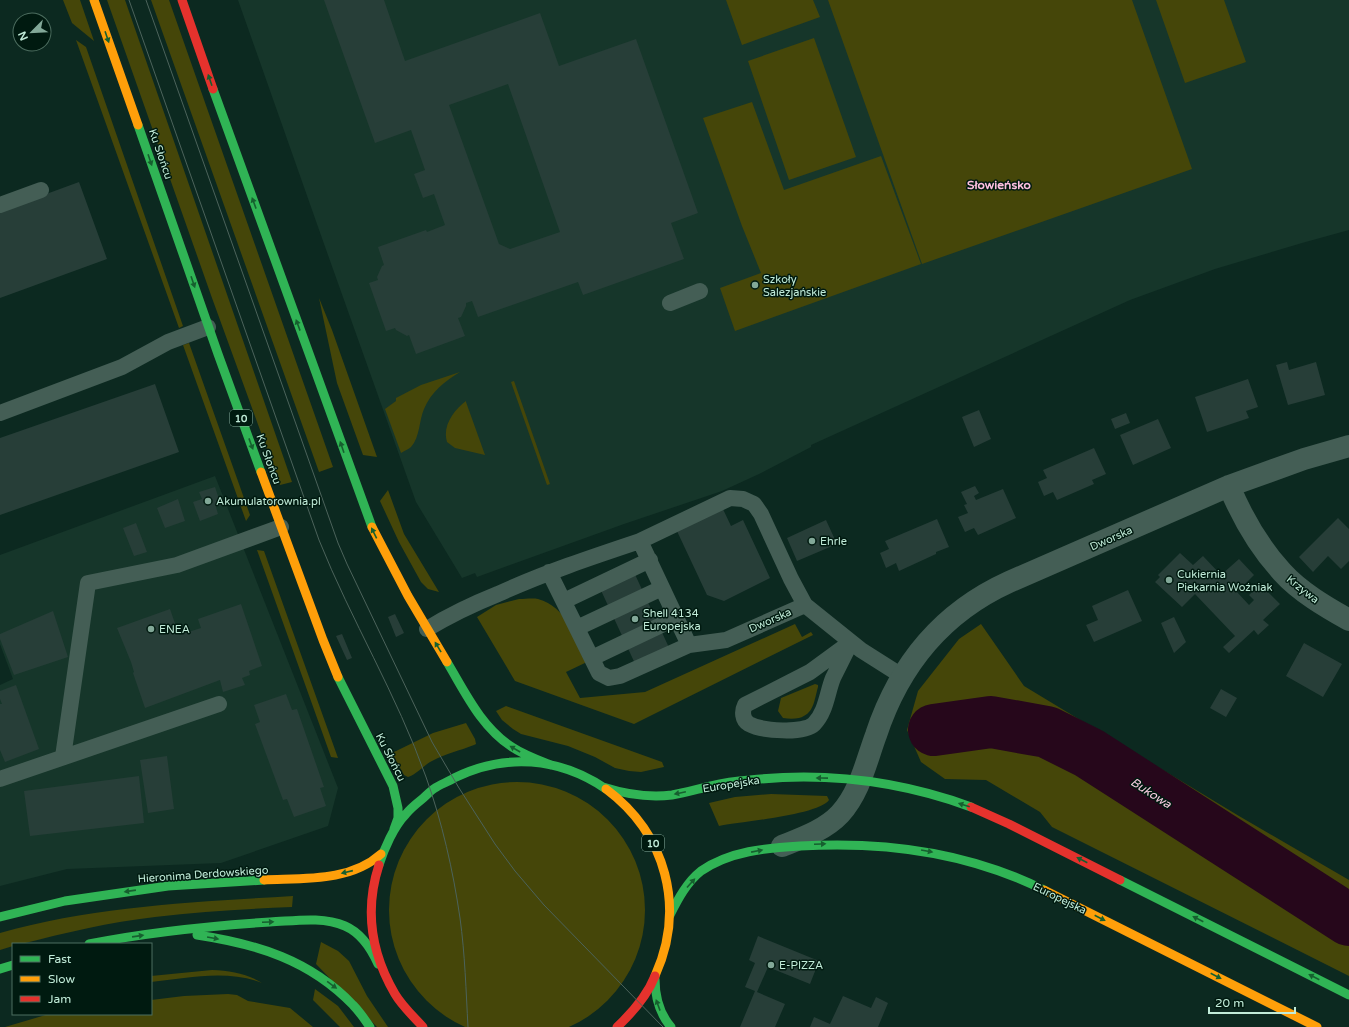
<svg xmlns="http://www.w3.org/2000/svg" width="1349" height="1027" viewBox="0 0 1349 1027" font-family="'Varela Round',sans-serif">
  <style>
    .built { fill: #16362a }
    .green { fill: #454609 }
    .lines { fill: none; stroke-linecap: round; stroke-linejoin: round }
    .river { stroke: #26071b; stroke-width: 52 }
    .building { fill: #273e38; fill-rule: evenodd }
    .lane { stroke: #445e55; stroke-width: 16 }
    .street { stroke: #445e55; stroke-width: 22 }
    .fast { stroke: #30b455; stroke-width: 9 }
    .slow { stroke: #ff9f0a; stroke-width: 9 }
    .jam { stroke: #e5322d; stroke-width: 9 }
    .tram { stroke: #4c635b; stroke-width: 1 }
    .oneway { fill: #165f2f }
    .poi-dot { fill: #82a898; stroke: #001a10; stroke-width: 1.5 }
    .labels { text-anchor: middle; stroke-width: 3; stroke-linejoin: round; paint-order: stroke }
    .shield { fill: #001a10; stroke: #87ad9d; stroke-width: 1 }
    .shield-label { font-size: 10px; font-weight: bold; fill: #c1ecd9 }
    .street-label { font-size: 11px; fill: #c1ecd9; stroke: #001a10 }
    .poi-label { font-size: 11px; fill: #c1ecd9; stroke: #001a10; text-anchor: start }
    .neighbourhood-label { font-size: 12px; font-weight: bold; fill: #fcbfdf; stroke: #001a10 }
    .water-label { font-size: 12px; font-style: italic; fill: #facde3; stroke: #001a10 }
  </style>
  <rect width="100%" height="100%" fill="#0c2920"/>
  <!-- built -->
  <path class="built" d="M 238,0 L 1349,0 L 1349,230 L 1302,243 L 1215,269 L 1130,300 L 811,445 L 811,447 L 759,474 L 722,491 L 624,524 L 477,577 L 475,573 L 462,578 L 416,502 L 323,241 Z
    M 215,476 L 338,788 L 328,826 L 221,863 L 67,869 L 0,886 L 0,685 L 13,679 L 0,644 L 0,555 Z"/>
  <!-- green -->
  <path class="green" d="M 63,0 L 80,0 L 94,41 L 72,23 Z
    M 107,0 L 125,0 L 292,482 L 280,485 L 212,298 Z
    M 151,0 L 169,0 L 333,467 L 319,472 Z
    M 726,0 L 813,0 L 820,17 L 742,45 Z
    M 828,0 L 1132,0 L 1192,169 L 922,264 Z
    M 1156,0 L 1224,0 L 1246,62 L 1185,83 Z
    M 814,38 L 856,157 L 789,180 L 748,61 Z
    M 76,40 L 86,47 L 183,326 L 179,328 Z
    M 752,102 L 784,190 L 881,156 L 921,264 L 735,331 L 720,288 L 761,273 L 742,226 L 703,118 Z
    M 319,298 L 332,330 L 377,457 L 363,455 L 337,383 Z
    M 189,343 L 250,515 L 246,521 L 183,345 Z
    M 460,372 C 445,381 431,392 424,409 C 419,420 420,437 411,447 C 409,449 404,451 401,453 L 385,409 L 396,401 L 396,398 L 421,385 Z
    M 514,381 L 550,484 L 547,485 L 511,382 Z
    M 466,401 L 466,402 L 485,455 L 455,448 L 447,442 C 442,426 454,410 466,401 Z
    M 388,490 L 404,534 L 439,592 L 428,589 L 421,582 L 399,542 L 380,501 Z
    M 257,550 L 264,551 L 338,758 L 331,757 Z
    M 519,599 C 525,599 533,598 538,599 C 567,607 575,638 587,662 L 566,672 L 580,698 L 645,692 L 795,624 L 802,637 L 811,632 L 813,635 L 634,724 L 515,681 L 477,617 L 496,605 Z
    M 981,624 L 1024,686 L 1239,816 L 1349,880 L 1349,976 L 1052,827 L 1040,812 L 986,780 L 945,779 L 921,762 L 907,730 L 918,691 L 959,639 Z
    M 815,684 L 818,685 L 818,687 C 814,701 814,714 799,718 C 794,719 789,719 783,718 L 778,711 L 781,698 Z
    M 506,706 L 662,762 L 664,767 L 641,772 L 629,771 L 615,768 L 595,757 L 568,746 L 521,734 L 513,729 L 502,720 L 496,711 Z
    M 466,723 L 475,739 L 476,744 L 474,745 C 459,751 447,753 432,761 C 424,765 416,775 408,777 L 404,775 L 392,753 L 433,733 Z
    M389 910a128 128 0 1 1 256 0a128 128 0 1 1-256 0Z
    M 771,794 L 827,796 L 829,800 C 819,815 739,822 719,826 L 709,803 L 735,797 Z
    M 293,896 L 292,907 C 246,909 201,911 155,917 C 110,922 65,933 21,944 L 13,944 L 13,946 L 0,950 L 0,933 C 95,906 195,902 293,896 Z
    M 321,942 L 338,951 L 349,961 L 367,996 L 388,1027 L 377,1027 L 316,964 Z
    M 212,970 C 230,971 246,973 262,983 C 227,969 187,978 151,982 L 151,976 Z
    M 315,989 L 338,1006 L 354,1027 L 340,1027 L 313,1000 Z
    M 228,994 L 237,995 L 248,1001 L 290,1008 L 313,1027 L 5,1027 L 49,1014 L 151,1014 L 151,1000 L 184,996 Z"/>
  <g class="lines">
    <!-- river -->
    <path class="river" d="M 934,730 L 991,722 L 1047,732 L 1089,753 L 1349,920"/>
  </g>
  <!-- building -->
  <path class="building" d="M 324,0 L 384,0 L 405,61 L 540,13 L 559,66 L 636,39 L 698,213 L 671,223 L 684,259 L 583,295 L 578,282 L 478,317 L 472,301 L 466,303 L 466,306 L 461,317 L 458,318 L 465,336 L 416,354 L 409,335 L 407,336 L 396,330 L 395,328 L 386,331 L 369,283 L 378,280 L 377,277 L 382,266 L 384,265 L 378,247 L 426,230 L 427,232 L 445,225 L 434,194 L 423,198 L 414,174 L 425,170 L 411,130 L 375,143 ZM 508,84 L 560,232 L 510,249 L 499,244 L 449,105 Z
    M 79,182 L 107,259 L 0,298 L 0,211 Z
    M 1287,362 L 1289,370 L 1316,362 L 1325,395 L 1288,405 L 1276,365 Z
    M 1248,379 L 1258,407 L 1246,411 L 1249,418 L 1207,432 L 1195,397 Z
    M 155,384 L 179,452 L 0,515 L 0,438 Z
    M 979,410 L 991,439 L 974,447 L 962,417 Z
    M 1126,413 L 1130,423 L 1115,429 L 1111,419 Z
    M 1158,419 L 1171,448 L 1133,465 L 1120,435 Z
    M 1094,448 L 1106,474 L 1092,480 L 1094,484 L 1057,500 L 1053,492 L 1044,496 L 1038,482 L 1047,478 L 1043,470 Z
    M 975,486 L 979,493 L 974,496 L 976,500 L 1003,489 L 1016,518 L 978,535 L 974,528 L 965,532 L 958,517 L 968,513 L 964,505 L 967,504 L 961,492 Z
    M 215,487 L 221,505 L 216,507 L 218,514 L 200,521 L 193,502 L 202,499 L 199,492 Z
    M 178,499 L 185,521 L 165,528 L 157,508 Z
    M 722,507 L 731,526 L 743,520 L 770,578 L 724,601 L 707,595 L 676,529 Z
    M 1338,518 L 1349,529 L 1349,561 L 1341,569 L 1328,556 L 1313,572 L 1299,557 Z
    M 937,519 L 949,547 L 936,552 L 936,554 L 899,571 L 896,563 L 886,568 L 880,553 L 889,549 L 885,541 Z
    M 826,520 L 837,544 L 797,561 L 787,538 Z
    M 136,523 L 147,552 L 134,556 L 123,528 Z
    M 1180,553 L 1193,565 L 1203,556 L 1221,575 L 1239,559 L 1254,575 L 1237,592 L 1249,605 L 1254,600 L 1249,595 L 1258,586 L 1263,592 L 1266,590 L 1280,604 L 1263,620 L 1269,625 L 1258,635 L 1254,630 L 1229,653 L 1223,647 L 1235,636 L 1195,594 L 1182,607 L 1155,582 L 1160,577 L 1158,575 Z
    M 632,568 L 672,654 L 638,670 L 598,584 Z
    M 1128,590 L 1142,621 L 1094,642 L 1086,625 L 1098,620 L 1092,606 Z
    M 241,604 L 262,666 L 249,671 L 250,675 L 242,678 L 245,685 L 223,692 L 220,680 L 145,708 L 133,673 L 134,672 L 131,662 L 117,628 L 170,609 L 179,635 L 201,628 L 198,619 Z
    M 53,611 L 68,657 L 14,675 L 0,639 L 0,634 Z
    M 395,614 L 404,633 L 396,637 L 388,617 Z
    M 1174,617 L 1186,642 L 1174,653 L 1161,623 Z
    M 342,634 L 352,658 L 347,660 L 336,636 Z
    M 1304,643 L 1342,664 L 1323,697 L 1286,676 Z
    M 16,685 L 39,749 L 5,762 L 0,750 L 0,704 L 2,704 L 0,699 L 0,691 Z
    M 1221,689 L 1237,698 L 1226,717 L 1210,708 Z
    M 286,694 L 292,710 L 297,709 L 324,787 L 320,788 L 326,806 L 294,817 L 287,799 L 283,800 L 255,724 L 260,722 L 254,705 Z
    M 167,756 L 174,809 L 148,813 L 140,760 Z
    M 139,776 L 144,823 L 30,836 L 24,791 Z
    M 758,936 L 819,961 L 810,984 L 768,967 L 757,992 L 785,1004 L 775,1027 L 740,1027 L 755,991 L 745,987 L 755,963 L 749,960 Z
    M 843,996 L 871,1008 L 876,997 L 888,1003 L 878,1027 L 810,1027 L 814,1017 L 830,1024 Z"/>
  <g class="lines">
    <!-- lane -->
    <path class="lane" d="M 0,205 L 41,190
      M 670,303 L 700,291
      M 0,413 L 122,367 L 168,342 L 208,327
      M 640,541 L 730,498 L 743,499 L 754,504 L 761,514 L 791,579 L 805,605
      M 549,572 L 599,673 L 609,678 L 620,676 L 689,645
      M 564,601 L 650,560
      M 577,628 L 662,588
      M 427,629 C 450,615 473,604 498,594 C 544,573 592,557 640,541 L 689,645 L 726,640 L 805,605 L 861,650 L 902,676
      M 851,642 C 845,654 839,666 833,678 C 827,693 826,712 814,724 C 804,734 762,731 749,724 C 742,720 742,711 745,705 L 810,672 Z
      M 592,658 L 676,618
      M 63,757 L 88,583 L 177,565 L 281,527
      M 0,779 L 219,704"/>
    <!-- street -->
    <path class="street" d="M 1229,486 C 1242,517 1259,547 1282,572 C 1300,592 1326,607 1349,620
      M 782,846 C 802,838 825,830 840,814 C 860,792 866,762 876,735 C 899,665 941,613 1009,582 L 1229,486 L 1304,459 L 1349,446"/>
    <!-- fast -->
    <path class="fast" d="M 213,89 L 372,527
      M 138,125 L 218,354 L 261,472
      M 447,662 C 465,692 481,727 512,747 C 524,755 538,760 551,765
      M 338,677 L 393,786 L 398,808 L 398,818 L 394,829
      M 603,787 C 625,794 648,798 672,795 C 685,793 698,789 711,786 C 723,783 737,781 750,780 C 825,772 900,781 971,807
      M 379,865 C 384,849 394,826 406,814 C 410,809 416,804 421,800 C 426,796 430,791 435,788 C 441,784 448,782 454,778 C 505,753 559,757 606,789
      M 1120,880 L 1349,995
      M 670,915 C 678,899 687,882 701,871 C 730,851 766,848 800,846 C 885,841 968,852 1044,890
      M 0,917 L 65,901 L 168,886 L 264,880
      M 197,935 C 257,944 310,960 353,1005 C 360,1012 365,1020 370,1027
      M 89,944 C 149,932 209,926 270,922 C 294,921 322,916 345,926 C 361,933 371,948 378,964
      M 0,969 L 13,965
      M 655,979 C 655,997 659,1013 671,1027"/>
    <!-- slow -->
    <path class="slow" d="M 94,0 L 138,125
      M 261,472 L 323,640 L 338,677
      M 372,527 L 408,596 L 447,662
      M 606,789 C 666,834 686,907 655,976
      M 264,880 C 303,878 350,882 381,854
      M 1044,890 L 1317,1027"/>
    <!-- jam -->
    <path class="jam" d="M 182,0 L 213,89
      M 971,807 L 1009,824 L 1120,880
      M 379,865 C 364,911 371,953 395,994 C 402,1006 414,1017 423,1027
      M 617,1027 C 633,1012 647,996 655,976"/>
    <!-- tram -->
    <path class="tram" d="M 129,0 L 319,540 C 351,620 397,695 426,777 C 442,822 453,870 460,918 C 465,954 466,991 468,1027
      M 146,0 L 338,543 L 347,564 L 432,742 L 459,788 L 495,844 L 515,871 L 544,905 L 663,1027"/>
  </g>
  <!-- one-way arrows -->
  <defs><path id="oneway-solid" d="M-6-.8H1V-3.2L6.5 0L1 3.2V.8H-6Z"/></defs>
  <g class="oneway">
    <use href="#oneway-solid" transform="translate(107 37) rotate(71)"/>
    <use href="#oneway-solid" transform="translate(210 80) rotate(-109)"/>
    <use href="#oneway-solid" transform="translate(150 160) rotate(71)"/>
    <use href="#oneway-solid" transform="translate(254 203) rotate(-110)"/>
    <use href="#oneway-solid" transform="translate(193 282) rotate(71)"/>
    <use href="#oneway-solid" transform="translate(298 325) rotate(-110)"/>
    <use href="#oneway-solid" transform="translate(251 444) rotate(70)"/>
    <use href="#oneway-solid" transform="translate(342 447) rotate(-109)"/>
    <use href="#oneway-solid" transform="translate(374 533) rotate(-116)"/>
    <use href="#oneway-solid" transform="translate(438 647) rotate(-121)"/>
    <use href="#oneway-solid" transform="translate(515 749) rotate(-150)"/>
    <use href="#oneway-solid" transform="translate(822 778) rotate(-179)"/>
    <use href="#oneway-solid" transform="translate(680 793) rotate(168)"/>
    <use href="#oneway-solid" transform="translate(964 805) rotate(-162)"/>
    <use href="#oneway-solid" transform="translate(820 844) rotate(-3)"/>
    <use href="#oneway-solid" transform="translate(757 851) rotate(-11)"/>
    <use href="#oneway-solid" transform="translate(927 851) rotate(10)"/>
    <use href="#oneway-solid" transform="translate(1082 860) rotate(-153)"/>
    <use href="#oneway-solid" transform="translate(347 872) rotate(167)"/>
    <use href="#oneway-solid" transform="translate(691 883) rotate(-48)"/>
    <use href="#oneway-solid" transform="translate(130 891) rotate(172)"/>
    <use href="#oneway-solid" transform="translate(1100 918) rotate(27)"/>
    <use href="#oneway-solid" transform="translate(1198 919) rotate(-153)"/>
    <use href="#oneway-solid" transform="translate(268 922) rotate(-3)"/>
    <use href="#oneway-solid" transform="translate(138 936) rotate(-8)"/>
    <use href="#oneway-solid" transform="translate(213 938) rotate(10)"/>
    <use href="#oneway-solid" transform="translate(1216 976) rotate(27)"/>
    <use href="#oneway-solid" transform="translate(1314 977) rotate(-153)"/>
    <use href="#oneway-solid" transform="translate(332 985) rotate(36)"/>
    <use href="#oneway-solid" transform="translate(658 1005) rotate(-110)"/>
  </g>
  <!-- markers -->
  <g class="poi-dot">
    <circle cx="755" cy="285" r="4"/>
    <circle cx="208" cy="501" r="4"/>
    <circle cx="812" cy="541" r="4"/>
    <circle cx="1169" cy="580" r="4"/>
    <circle cx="635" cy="619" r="4"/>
    <circle cx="151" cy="629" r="4"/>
    <circle cx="771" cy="965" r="4"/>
  </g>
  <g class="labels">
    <!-- shield labels -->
    <g class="shield">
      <rect x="230" y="410" width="22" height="16" rx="3"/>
      <rect x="642" y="835" width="22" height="16" rx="3"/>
    </g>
    <g class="shield-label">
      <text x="241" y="422">10</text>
      <text x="653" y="847">10</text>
    </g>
    <!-- street labels -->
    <g class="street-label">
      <text transform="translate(161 154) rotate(71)" y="4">Ku Słońcu</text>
      <text transform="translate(269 459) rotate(70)" y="4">Ku Słońcu</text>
      <text transform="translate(1111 538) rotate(-24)" y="4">Dworska</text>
      <text transform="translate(1303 589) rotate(38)" y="4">Krzywa</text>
      <text transform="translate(770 620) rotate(-24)" y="4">Dworska</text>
      <text transform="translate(391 757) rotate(63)" y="4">Ku Słońcu</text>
      <text transform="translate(731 784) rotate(-9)" y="4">Europejska</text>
      <text transform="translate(203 874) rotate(-4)" y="4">Hieronima Derdowskiego</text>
      <text transform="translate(1060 898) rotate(26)" y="4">Europejska</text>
    </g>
    <!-- poi labels -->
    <g class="poi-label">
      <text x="763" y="283">Szkoły<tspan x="763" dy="13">Salezjańskie</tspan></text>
      <text x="216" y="505">Akumulatorownia.pl</text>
      <text x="820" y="545">Ehrle</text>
      <text x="1177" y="578">Cukiernia<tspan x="1177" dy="13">Piekarnia Woźniak</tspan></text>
      <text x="643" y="617">Shell 4134<tspan x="643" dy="13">Europejska</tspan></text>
      <text x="159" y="633">ENEA</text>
      <text x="779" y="969">E-PIZZA</text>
    </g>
    <!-- neighbourhood labels -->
    <g class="neighbourhood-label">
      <text x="999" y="189">Słowieńsko</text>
    </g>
    <!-- water labels -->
    <g class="water-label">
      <text transform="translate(1151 793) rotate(33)" y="4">Bukowa</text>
    </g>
  </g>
  <!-- legend -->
  <rect x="12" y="943" width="140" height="72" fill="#001a10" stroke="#4d6e60"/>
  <rect x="20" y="956" width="20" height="6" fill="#30b455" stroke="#4d6e60"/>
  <text x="48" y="963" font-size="12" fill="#c1ecd9">Fast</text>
  <rect x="20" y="976" width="20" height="6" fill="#ff9f0a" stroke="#4d6e60"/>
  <text x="48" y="983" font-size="12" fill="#c1ecd9">Slow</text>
  <rect x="20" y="996" width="20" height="6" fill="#e5322d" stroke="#4d6e60"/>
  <text x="48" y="1003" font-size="12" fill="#c1ecd9">Jam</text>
  <!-- north arrow -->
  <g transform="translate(32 32) rotate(246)"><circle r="19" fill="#001a10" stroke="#4d6e60"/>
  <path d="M0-3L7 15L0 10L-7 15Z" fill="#82a898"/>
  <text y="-6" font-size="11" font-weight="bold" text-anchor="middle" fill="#c1ecd9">N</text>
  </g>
  <!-- scale -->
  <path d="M1209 1007v6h86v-6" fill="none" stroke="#c1ecd9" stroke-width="2"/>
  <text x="1215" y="1007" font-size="12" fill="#c1ecd9" stroke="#001a10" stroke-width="3" paint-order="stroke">20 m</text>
</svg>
